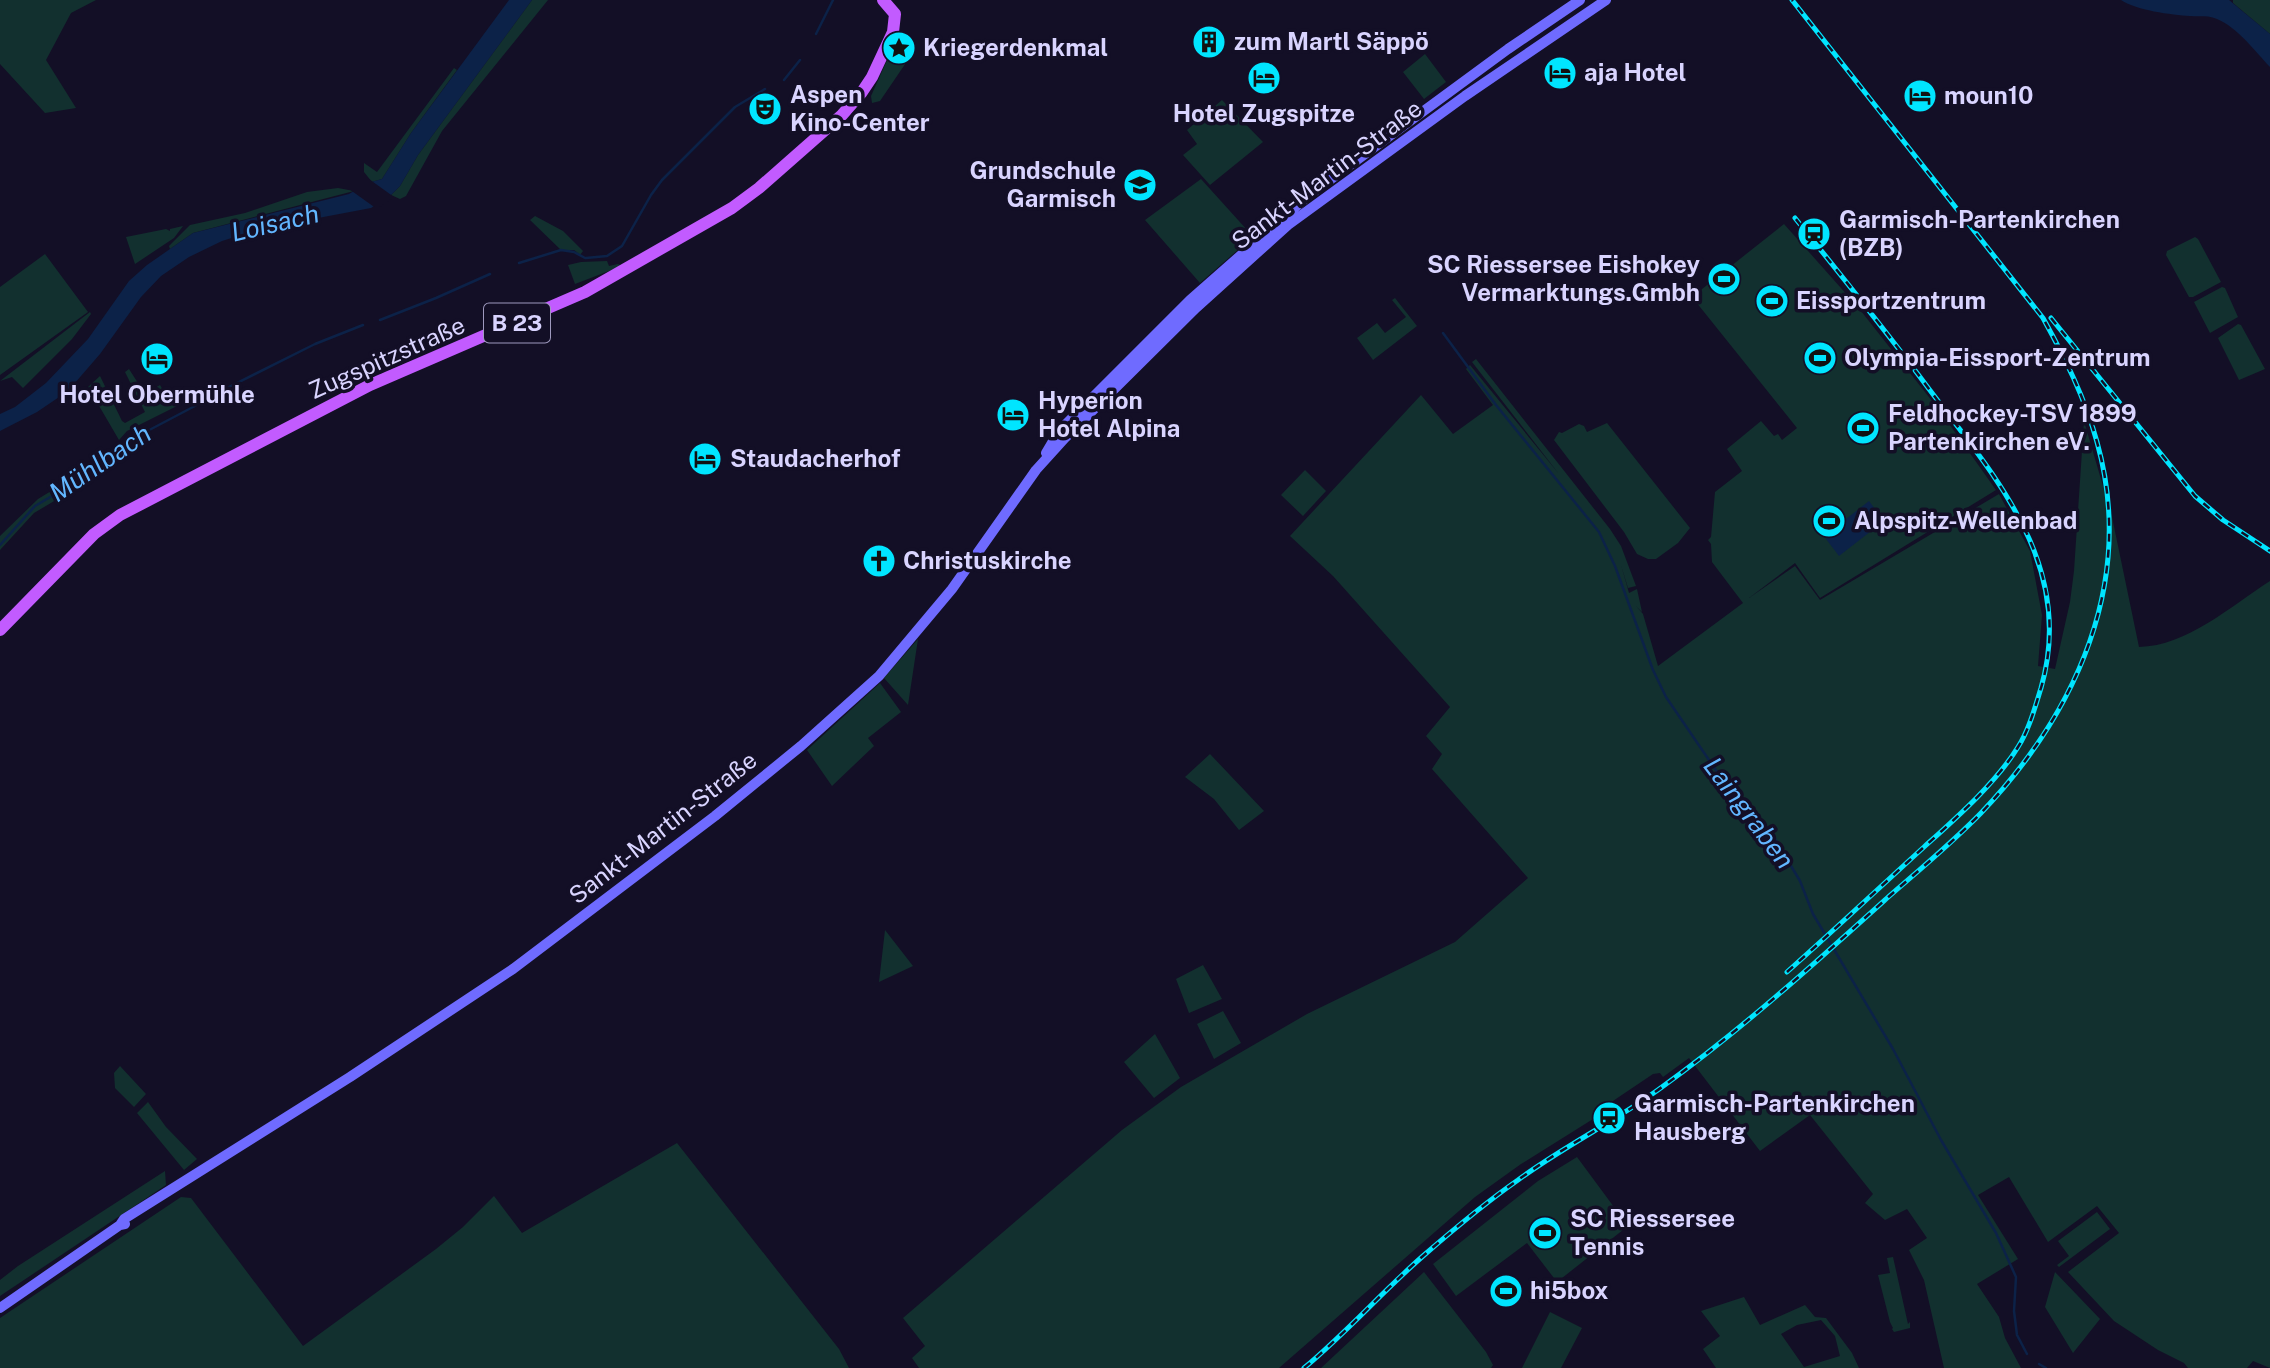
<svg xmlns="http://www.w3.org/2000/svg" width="2270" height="1368" viewBox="0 0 2270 1368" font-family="'Public Sans',sans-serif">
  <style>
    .green { fill: #12302f; fill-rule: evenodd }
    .water { fill: #0c2248 }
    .pier { fill: #130f26 }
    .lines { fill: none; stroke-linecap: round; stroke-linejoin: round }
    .stream { stroke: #0c2248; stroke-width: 2.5 }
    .secondary { stroke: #6f6bff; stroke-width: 10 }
    .primary { stroke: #c25bff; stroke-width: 12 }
    .rail-casing { stroke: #00e5ff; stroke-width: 5 }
    .rail { stroke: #130f26; stroke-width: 2.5; stroke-dasharray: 8; stroke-linecap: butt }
    .labels { text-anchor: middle; stroke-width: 7; stroke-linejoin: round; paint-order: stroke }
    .shield { fill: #130f26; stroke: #9e99be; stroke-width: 2 }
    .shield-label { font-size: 23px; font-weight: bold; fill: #d9d4ff }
    .poi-label { font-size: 24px; font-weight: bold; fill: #d9d4ff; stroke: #130f26; text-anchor: start }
    .street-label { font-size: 24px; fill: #d9d4ff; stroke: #130f26 }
    .water-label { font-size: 26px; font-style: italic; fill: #62b6ff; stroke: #130f26 }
  </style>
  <rect width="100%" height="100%" fill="#130f26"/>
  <!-- green -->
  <path class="green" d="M 0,0 L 96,0 L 71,13 L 46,60 L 76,108 L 45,113 L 0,64 Z
    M 532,0 L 548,0 L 442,131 L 406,196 L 400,199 L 391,195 L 400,186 L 418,155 Z
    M 2233,0 L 2270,0 L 2270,34 L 2233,3 Z
    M 897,38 L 914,51 L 880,101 L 872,103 L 871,96 Z
    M 1425,54 L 1446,82 L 1424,99 L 1403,72 Z
    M 454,68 L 457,70 L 411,133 L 382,179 L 372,182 L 364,172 L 364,163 L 377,172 Z
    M 1222,100 L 1263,142 L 1210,185 L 1183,155 L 1197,144 L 1187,130 Z
    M 1201,179 L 1248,231 L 1237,242 L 1240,248 L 1200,283 L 1145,220 Z
    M 338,188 L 354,191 L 193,233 L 170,249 L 169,246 L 190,225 L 245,213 L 307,192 Z
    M 535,216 L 563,231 L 583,251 L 580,255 L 574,250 L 561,250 L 530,220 Z
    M 1784,224 L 1857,306 L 1940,411 L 1996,490 L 1820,598 L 1795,563 L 1749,598 L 1795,566 L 1820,600 L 1999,494 L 2030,551 L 2042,615 L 2038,666 L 2055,669 L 2070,602 L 2074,571 L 2084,421 L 2112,517 L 2139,647 C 2187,646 2231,606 2270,581 L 2270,1368 L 2253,1361 L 2247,1368 L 2188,1368 L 2184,1363 L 2158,1350 L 2114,1321 L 2068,1272 L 2119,1233 L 2097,1206 L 2048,1242 L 2009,1177 L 1978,1195 L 2018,1259 L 1977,1284 L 1999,1317 L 2005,1338 L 2021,1368 L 1944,1368 L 1924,1280 L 1909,1250 L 1927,1238 L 1907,1209 L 1885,1220 L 1865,1203 L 1873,1194 L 1810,1115 L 1760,1151 L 1689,1058 L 1663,1077 L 1660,1073 L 1653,1074 L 1607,1105 L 1609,1109 L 1521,1164 L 1475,1197 L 1279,1368 L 919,1368 L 912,1358 L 925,1346 L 903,1318 L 1122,1130 L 1181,1087 L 1307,1014 L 1455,942 L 1528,878 L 1432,769 L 1442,754 L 1426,736 L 1450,707 L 1333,576 L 1290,536 L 1421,395 L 1453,434 L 1493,405 L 1466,369 L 1470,365 L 1559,474 L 1472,362 L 1476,359 L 1610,529 L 1621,546 L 1636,586 L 1628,588 L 1621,565 L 1629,593 L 1637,589 L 1642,612 L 1636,606 L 1643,614 L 1658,666 L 1743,603 L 1712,562 L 1711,544 L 1708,540 L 1711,537 L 1715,492 L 1742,471 L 1727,449 L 1761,421 L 1774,436 L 1778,434 L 1782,440 L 1797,428 L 1692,297 Z
    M 183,226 L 174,238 L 135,264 L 126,237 L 166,229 L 170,231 L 170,229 Z
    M 2195,237 L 2198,239 L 2221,282 L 2193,297 L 2189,297 L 2166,255 L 2167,251 Z
    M 45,254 L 88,312 L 0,375 L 0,287 Z
    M 607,261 L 609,266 L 618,264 L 622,266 L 575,284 L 568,265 L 581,262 Z
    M 2222,287 L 2225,288 L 2238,317 L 2210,333 L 2194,302 Z
    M 1395,298 L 1417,326 L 1373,360 L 1357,338 L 1377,323 L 1385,333 L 1406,317 L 1392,300 Z
    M 90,312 L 91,314 L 72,339 L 23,388 L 12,377 L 0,381 Z
    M 2238,324 L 2241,325 L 2265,369 L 2239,380 L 2218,338 Z
    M 129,369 L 145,394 L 160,385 L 167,397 L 173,394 L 179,405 L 127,431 L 119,440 L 88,387 L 100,376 L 122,421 L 125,423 L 145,412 L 125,372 Z
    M 1607,423 L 1690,528 L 1678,543 L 1656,559 L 1648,559 L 1637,554 L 1624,532 L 1554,440 L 1559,432 L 1562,433 L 1579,424 L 1584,426 L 1587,432 Z
    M 89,468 L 93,478 L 34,513 L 0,550 L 0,536 L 38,499 Z
    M 1305,470 L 1326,491 L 1303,516 L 1281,495 Z
    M 918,639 L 908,705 L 884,678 Z
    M 880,683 L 901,712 L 868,738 L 874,746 L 832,786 L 807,750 Z
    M 1210,754 L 1264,811 L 1239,830 L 1214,799 L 1185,777 Z
    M 885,930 L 913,966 L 879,982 Z
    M 1203,965 L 1222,999 L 1189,1013 L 1176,979 Z
    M 1223,1011 L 1241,1043 L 1214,1059 L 1197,1024 Z
    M 1155,1034 L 1180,1078 L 1154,1098 L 1124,1062 Z
    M 120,1066 L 146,1094 L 134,1107 L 115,1088 L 114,1073 Z
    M 148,1102 L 166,1127 L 197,1159 L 184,1170 L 137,1113 Z
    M 677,1143 L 839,1349 L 849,1368 L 0,1368 L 0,1318 L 181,1197 L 191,1198 L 303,1346 L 436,1249 L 463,1227 L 494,1196 L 522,1233 Z
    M 1577,1157 L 1628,1226 L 1557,1282 L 1527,1243 L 1456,1296 L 1433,1264 L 1538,1181 Z
    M 165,1171 L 166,1185 L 0,1296 L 0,1280 L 18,1266 Z
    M 2097,1212 L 2110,1229 L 2059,1267 L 2057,1265 L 2069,1256 L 2058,1241 Z
    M 1893,1257 L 1908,1324 L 1910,1322 L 1910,1328 L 1894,1332 L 1892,1329 L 1893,1328 L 1890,1322 L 1878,1275 L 1890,1273 L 1887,1258 Z
    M 1424,1272 L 1486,1352 L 1493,1365 L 1491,1368 L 1321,1368 Z
    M 2055,1272 L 2100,1319 L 2073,1353 L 2045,1307 Z
    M 1744,1297 L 1760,1325 L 1805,1305 L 1815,1317 L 1826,1318 L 1852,1353 L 1859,1368 L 1716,1368 L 1703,1349 L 1720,1336 L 1701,1311 ZM 1821,1320 L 1835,1336 L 1840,1356 L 1804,1367 L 1781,1334 L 1797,1325 Z
    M 1550,1312 L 1582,1328 L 1561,1368 L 1522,1368 Z"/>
  <!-- water -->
  <path class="water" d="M 509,0 L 532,0 L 418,155 L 400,186 L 391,195 L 371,208 L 260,229 L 222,241 L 189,257 L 161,276 L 141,297 L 100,354 L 68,391 L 37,412 L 0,431 L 0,414 L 15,407 L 46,383 L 88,339 L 129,281 L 147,265 L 193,233 L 349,194 L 368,183 L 382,179 L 411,133 Z
    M 2121,0 L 2229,0 L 2270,34 L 2270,67 C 2255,51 2237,27 2217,19 C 2208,15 2200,17 2190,16 C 2172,15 2135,10 2121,0 Z
    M 1869,501 L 1884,521 L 1839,556 L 1823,535 L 1828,531 L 1816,518 L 1819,516 L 1832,530 Z"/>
  <!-- pier -->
  <path class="pier" d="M 369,179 L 394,197 L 377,209 L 349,189 Z"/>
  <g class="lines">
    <!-- stream -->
    <path class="stream" d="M 816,34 L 833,0
      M 784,80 L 800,60
      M 586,258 L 607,256 L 622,246 L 651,195 L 662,180 L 735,107 L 765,89
      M 519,263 L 561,250 L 574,252 L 585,258
      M 380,320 L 436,298 L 490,274
      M 1443,333 L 1496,405 L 1599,532 L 1615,566 L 1653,670 L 1666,697 L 1724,782 L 1744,801 L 1775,839 L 1800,881 L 1813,914 L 1893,1049 L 1941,1140 L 1996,1233 L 2016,1277 L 2014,1311 L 2017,1335 L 2027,1354
      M 223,390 L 315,344 L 363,325
      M 0,545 L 35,506 L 96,470 L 136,437 L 212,397
      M 2039,1364 L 2046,1368"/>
    <!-- secondary -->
    <path class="secondary" d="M 1046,453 L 1059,431 L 1190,300 L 1308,196 L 1508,49 L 1580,0
      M 120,1225 L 124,1219 L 350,1077 L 513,969 L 715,816 L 801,746 L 879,676 L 952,589 L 1036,470 L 1065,438 L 1196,308 L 1288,225 L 1465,96 L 1606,0
      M 0,1308 L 120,1225 L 125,1224"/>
    <!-- primary -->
    <path class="primary" d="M 0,630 L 94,534 L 120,515 L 370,385 L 585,292 L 732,208 L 759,188 L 792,159 L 842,115 L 862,92 L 872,77 L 893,32 L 895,14 L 883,0"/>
    <defs>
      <path id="rail" d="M 2051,318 L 2195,496 L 2223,520 L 2270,551
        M 1787,972 C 1833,931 1878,889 1924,847 C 1955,819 1996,783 2018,747 C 2029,730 2035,707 2041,688 C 2076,567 1997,479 1929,389 C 1886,331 1841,275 1795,218
        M 1304,1368 C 1346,1333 1382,1292 1423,1256 C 1454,1229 1485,1203 1518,1180 C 1564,1146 1616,1121 1662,1087 C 1741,1030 1814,964 1886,899 C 1918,871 1952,843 1981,813 C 2077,712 2136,581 2097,442 C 2085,398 2065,358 2043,318 L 1792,0"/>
    </defs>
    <!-- rail casing -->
    <use href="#rail" class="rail-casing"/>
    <!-- rail -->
    <use href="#rail" class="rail"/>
  </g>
  <!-- icons -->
  <defs>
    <symbol id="building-disc" viewBox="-11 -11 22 22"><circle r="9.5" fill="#00e5ff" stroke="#130f26"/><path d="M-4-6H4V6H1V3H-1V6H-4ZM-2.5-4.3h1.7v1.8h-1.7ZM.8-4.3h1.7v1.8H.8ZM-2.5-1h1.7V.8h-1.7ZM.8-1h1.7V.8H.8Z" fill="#111"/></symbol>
    <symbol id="sight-disc" viewBox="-11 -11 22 22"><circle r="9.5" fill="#00e5ff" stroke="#130f26"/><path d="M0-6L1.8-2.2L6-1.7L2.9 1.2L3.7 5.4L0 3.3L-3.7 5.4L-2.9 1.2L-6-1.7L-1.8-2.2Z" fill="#111"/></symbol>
    <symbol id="hotel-disc" viewBox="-11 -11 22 22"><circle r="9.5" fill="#00e5ff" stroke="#130f26"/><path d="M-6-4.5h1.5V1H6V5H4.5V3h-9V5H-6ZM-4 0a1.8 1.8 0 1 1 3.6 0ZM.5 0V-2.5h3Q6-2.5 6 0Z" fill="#111"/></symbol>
    <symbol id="theatre-disc" viewBox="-11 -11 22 22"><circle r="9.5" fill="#00e5ff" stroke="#130f26"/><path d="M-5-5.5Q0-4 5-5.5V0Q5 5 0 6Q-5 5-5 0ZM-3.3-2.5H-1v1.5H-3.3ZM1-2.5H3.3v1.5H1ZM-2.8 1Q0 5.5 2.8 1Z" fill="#111"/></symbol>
    <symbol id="school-disc" viewBox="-11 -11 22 22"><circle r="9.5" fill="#00e5ff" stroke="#130f26"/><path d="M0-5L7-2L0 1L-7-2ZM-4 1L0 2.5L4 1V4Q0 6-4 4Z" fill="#111"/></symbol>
    <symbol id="station-disc" viewBox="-11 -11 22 22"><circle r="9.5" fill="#00e5ff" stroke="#130f26"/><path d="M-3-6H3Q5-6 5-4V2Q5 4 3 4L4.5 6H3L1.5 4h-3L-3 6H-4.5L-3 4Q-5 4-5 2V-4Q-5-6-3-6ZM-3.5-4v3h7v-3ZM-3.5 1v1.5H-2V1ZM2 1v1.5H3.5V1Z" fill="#111"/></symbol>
    <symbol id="stadium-disc" viewBox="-11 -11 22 22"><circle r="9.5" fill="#00e5ff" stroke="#130f26"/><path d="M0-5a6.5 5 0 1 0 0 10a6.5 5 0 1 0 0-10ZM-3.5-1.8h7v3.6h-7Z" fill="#111"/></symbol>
    <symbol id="church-disc" viewBox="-11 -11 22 22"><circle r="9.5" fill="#00e5ff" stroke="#130f26"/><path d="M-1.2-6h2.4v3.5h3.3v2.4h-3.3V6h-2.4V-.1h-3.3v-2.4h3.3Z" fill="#111"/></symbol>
  </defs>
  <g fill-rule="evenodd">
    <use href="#building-disc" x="1190" y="23" width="38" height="38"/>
    <use href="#sight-disc" x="880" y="29" width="38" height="38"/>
    <use href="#hotel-disc" x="1541" y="54" width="38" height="38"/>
    <use href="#hotel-disc" x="1245" y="59" width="38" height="38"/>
    <use href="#hotel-disc" x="1901" y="77" width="38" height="38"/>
    <use href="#theatre-disc" x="746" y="90" width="38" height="38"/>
    <use href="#school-disc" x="1121" y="166" width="38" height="38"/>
    <use href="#station-disc" x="1795" y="215" width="38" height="38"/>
    <use href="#stadium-disc" x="1705" y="260" width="38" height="38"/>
    <use href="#stadium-disc" x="1753" y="282" width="38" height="38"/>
    <use href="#stadium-disc" x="1801" y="339" width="38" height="38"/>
    <use href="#hotel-disc" x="138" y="340" width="38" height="38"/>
    <use href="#hotel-disc" x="994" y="396" width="38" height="38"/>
    <use href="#stadium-disc" x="1844" y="409" width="38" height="38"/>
    <use href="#hotel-disc" x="686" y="440" width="38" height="38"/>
    <use href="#stadium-disc" x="1810" y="502" width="38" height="38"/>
    <use href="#church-disc" x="860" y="542" width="38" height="38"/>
    <use href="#station-disc" x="1590" y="1099" width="38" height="38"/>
    <use href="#stadium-disc" x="1526" y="1214" width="38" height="38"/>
    <use href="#stadium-disc" x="1487" y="1272" width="38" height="38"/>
  </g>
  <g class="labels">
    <!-- shield labels -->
    <rect class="shield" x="484" y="303.5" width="66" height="39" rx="5"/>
    <g class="shield-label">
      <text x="517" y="331">B 23</text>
    </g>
    <!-- poi labels -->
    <g class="poi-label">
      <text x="1234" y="50">zum Martl Säppö</text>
      <text x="923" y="56">Kriegerdenkmal</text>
      <text x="1584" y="81">aja Hotel</text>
      <text x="790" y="103">Aspen<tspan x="790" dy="28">Kino-Center</tspan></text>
      <text x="1944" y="104">moun10</text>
      <text x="1264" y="122" text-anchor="middle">Hotel Zugspitze</text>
      <text x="1116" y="179" text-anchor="end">Grundschule<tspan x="1116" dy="28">Garmisch</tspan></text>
      <text x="1839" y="228">Garmisch-Partenkirchen<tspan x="1839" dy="28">(BZB)</tspan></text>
      <text x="1700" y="273" text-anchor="end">SC Riessersee Eishokey<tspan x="1700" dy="28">Vermarktungs.Gmbh</tspan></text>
      <text x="1796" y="309">Eissportzentrum</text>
      <text x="1844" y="366">Olympia-Eissport-Zentrum</text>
      <text x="157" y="403" text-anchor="middle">Hotel Obermühle</text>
      <text x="1038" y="409">Hyperion<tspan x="1038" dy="28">Hotel Alpina</tspan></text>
      <text x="1888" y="422">Feldhockey-TSV 1899<tspan x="1888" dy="28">Partenkirchen eV.</tspan></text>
      <text x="730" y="467">Staudacherhof</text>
      <text x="1854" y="529">Alpspitz-Wellenbad</text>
      <text x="903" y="569">Christuskirche</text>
      <text x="1634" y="1112">Garmisch-Partenkirchen<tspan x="1634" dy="28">Hausberg</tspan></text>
      <text x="1570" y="1227">SC Riessersee<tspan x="1570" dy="28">Tennis</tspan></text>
      <text x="1530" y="1299">hi5box</text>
    </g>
    <!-- street labels -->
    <g class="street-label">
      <text transform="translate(1327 175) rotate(-37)" y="8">Sankt-Martin-Straße</text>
      <text transform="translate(387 358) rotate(-24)" y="8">Zugspitzstraße</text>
      <text transform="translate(663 828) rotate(-38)" y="8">Sankt-Martin-Straße</text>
    </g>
    <!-- water labels -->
    <g class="water-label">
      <text transform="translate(275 223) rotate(-13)" y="9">Loisach</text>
      <text transform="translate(100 463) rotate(-34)" y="9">Mühlbach</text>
      <text transform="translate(1749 813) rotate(53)" y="9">Laingraben</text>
    </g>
  </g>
</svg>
